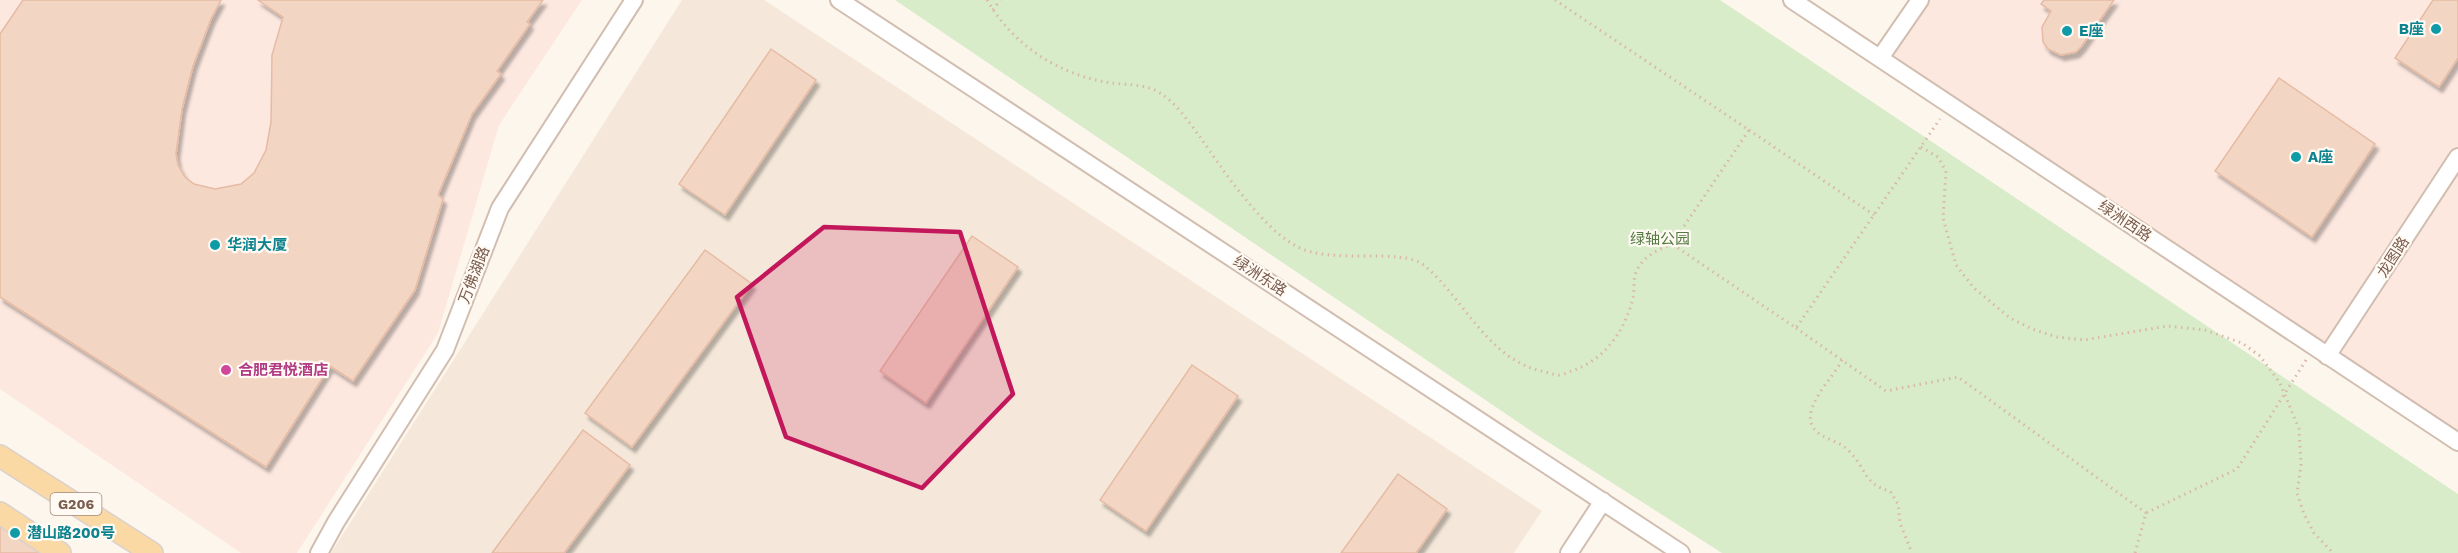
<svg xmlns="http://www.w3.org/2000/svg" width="2458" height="553" viewBox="0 0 2458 553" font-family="'Work Sans','Noto Sans SC',sans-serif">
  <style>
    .residential { fill: #f5e8da }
    .commercial { fill: #fde8e0 }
    .green { fill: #d8ecc9 }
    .building { fill: #f3d5c3; stroke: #e6bba3; stroke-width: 1.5; filter: url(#shadow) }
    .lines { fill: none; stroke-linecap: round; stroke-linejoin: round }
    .tertiary-casing { stroke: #d1beb0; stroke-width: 20 }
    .primary-casing { stroke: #dad1cd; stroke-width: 24 }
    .path { stroke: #d9b8a5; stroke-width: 3; stroke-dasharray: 1.5 4.5; stroke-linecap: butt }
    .tertiary { stroke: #fff; stroke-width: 16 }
    .primary { stroke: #fbd9a5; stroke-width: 21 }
    .marked { fill: #c2185b; fill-opacity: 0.2; stroke: #c2185b; stroke-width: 4.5; stroke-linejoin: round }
    .culture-dot { fill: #0f9aa8; stroke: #fffaf3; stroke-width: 2 }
    .hotel-dot { fill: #d1479c; stroke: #fffaf3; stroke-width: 2 }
    .labels { text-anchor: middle; stroke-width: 4.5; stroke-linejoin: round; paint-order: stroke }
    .shield { fill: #fffaf3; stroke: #a28b7f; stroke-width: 1.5 }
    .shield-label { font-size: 14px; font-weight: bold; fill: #7a5c4d }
    .culture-label { font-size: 15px; font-weight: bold; fill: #0d838f; stroke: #fffaf3; text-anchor: start }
    .street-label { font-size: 15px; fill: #7a5c4d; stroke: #fffaf3 }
    .park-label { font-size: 15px; fill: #537a41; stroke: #fffaf3 }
    .hotel-label { font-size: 15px; font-weight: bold; fill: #b23c85; stroke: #fffaf3; text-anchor: start }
  </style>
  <defs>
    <filter id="shadow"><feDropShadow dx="3.5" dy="5.5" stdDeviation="1.5" flood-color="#0004"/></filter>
  </defs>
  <rect width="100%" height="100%" fill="#fdf6ec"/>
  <!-- residential -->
  <path class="residential" d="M 682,0 L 764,0 L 1542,511 L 1514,553 L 331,553 Z"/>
  <!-- commercial -->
  <path class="commercial" d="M 0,0 L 582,0 L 499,125 L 438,333 L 297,553 L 241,553 L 0,389 Z
    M 1920,0 L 2458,0 L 2458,442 L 1880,58 Z"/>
  <!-- green -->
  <path class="green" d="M 895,0 L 1720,0 L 2458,494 L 2458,553 L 1722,553 L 1534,433 Z"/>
  <!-- building -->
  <path class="building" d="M 23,0 L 221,0 L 211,19 L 193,66 L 182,109 L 176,154 L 178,165 L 185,177 L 194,184 L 215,189 L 241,184 L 254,173 L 266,150 L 271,122 L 272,55 L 283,17 L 258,0 L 543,0 L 527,22 L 530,24 L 497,71 L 501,74 L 472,114 L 438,195 L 443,199 L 415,290 L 353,381 L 330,366 L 266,467 L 0,297 L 0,34 Z
    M 2044,0 L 2114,0 L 2081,47 L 2076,52 L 2061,55 L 2048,49 L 2043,42 L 2042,27 L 2051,11 L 2041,4 Z
    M 2433,0 L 2458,0 L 2458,58 L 2439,87 L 2395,58 Z
    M 771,49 L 816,80 L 725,215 L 679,184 Z
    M 2279,78 L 2375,144 L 2312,237 L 2215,171 Z
    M 972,236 L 1018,267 L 926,403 L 880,371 Z
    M 705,250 L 752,284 L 632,447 L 585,413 Z
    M 1192,365 L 1238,396 L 1146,531 L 1100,500 Z
    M 583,430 L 630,465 L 564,553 L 492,553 Z
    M 1398,474 L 1447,509 L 1416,553 L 1341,553 Z
    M 0,513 L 60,553 L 0,553 Z"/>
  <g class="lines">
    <defs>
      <path id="tertiary" d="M 839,0 L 1681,553
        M 1792,0 L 2458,442
        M 1880,58 L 1920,0
        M 2327,356 L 2458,157
        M 319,553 L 336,522 L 445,350 L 500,208 L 634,0
        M 1569,553 L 1603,501"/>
      <path id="primary" d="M 0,456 L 152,553
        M 0,513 L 60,553"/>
    </defs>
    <!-- tertiary casing -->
    <use href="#tertiary" class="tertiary-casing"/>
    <!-- primary casing -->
    <use href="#primary" class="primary-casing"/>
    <!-- path -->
    <path class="path" d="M 987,0 C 1014,46 1059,75 1111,83 C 1127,85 1147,84 1160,93 C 1176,103 1189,122 1200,137 C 1223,170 1261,227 1296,246 C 1331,266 1402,246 1425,266 C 1464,299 1487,358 1541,371 C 1547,372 1554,375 1559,375 C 1563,375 1568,372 1572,371 C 1604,360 1623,333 1632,302 C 1635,293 1633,283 1635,275 C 1641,257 1657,250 1672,244
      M 1555,0 L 1749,130 L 1672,244 L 1796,328 L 1940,119
      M 993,10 L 1000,0
      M 1749,130 L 1874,215
      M 1921,147 L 1938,157 L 1946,171 L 1943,218 L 1956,265 L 1974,288 L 2010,318 L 2032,329 L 2057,337 L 2084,340 L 2167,326 L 2205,330 L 2242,343 L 2260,356 L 2280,383 L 2299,429 L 2301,465 L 2297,493 L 2304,514 L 2314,533 L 2333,553
      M 1796,328 L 1886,391 L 1958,377 L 2146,513
      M 1842,360 C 1834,378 1795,412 1817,432 C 1827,440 1841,442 1849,451 C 1867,469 1863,484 1890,491 L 1898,504 L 1900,523 L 1912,553
      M 2135,553 L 2146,513 L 2237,469 L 2306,360"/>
    <!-- tertiary -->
    <use href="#tertiary" class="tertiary"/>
    <!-- primary -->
    <use href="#primary" class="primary"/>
  </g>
  <!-- marked area -->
  <path class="marked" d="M 824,227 L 960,232 L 1013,394 L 922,488 L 786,437 L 737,297 Z"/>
  <!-- markers -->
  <g class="culture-dot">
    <circle cx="2436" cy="29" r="6"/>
    <circle cx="2067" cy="31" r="6"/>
    <circle cx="2296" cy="157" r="6"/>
    <circle cx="215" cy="245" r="6"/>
    <circle cx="15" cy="533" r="6"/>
  </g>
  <circle class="hotel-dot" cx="226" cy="370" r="6"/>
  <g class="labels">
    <!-- shield labels -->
    <rect class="shield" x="50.5" y="493" width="51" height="22" rx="4.5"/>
    <g class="shield-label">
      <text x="76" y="509">G206</text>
    </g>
    <!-- culture labels -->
    <g class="culture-label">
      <text x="2424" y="34" text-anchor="end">B座</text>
      <text x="2079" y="36">E座</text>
      <text x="2308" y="162">A座</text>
      <text x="227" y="250">华润大厦</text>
      <text x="27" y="538">潜山路200号</text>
    </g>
    <!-- street labels -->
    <g class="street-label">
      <text transform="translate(2125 221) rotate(34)" y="5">绿洲西路</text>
      <text transform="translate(2393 257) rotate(-57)" y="5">龙图路</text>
      <text transform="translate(474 275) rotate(-69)" y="5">万佛湖路</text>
      <text transform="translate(1260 276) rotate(33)" y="5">绿洲东路</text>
    </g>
    <!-- park labels -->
    <g class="park-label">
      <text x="1660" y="244">绿轴公园</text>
    </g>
    <!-- hotel labels -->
    <g class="hotel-label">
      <text x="238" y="375">合肥君悦酒店</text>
    </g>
  </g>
</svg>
